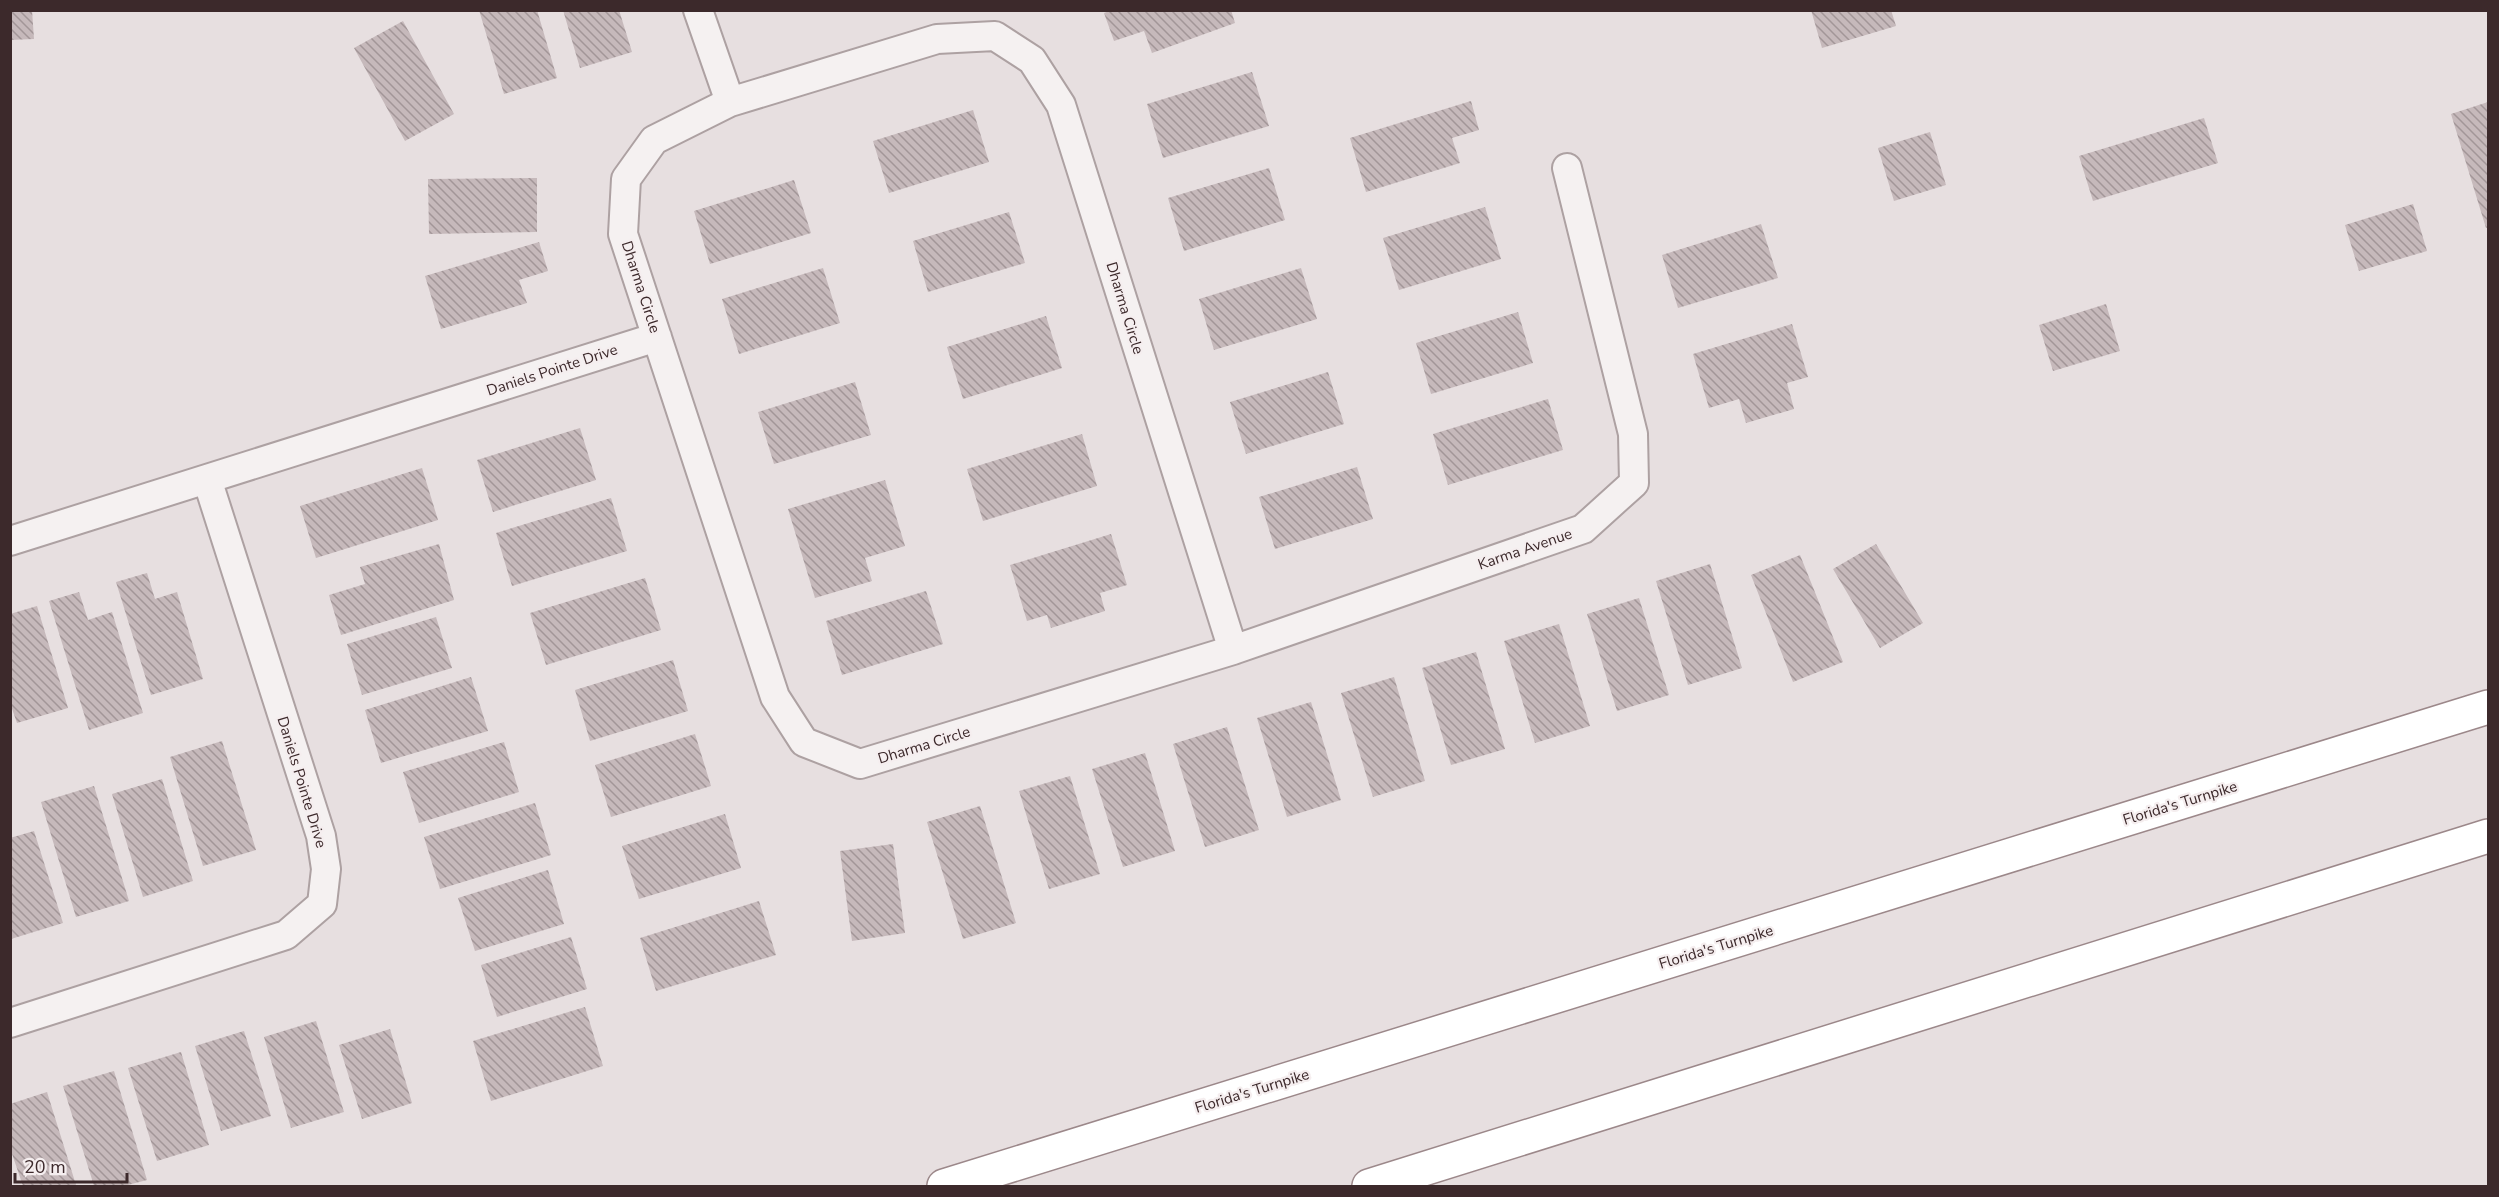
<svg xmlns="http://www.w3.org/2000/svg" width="2499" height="1197" viewBox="0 0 2499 1197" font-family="'Nunito Sans',sans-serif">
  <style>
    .building { fill: url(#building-back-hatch) }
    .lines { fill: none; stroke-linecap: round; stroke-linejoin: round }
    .street-casing { stroke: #ada1a2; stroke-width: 32 }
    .highway-casing { stroke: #9c888a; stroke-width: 36 }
    .street { stroke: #f5f1f1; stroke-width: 28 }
    .highway { stroke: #fff; stroke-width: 33 }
    .labels { text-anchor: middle; stroke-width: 4.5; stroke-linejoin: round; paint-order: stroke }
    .street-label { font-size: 15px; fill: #3c292b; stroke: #f5eeef }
  </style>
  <defs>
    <pattern id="building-back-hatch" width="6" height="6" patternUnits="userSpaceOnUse" patternTransform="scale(1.5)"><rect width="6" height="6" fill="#c6b9bb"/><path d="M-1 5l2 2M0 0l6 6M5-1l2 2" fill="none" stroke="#a29698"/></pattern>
  </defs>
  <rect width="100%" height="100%" fill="#e7dfe0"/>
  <!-- building -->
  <path class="building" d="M 10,10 L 32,10 L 34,39 L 10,40 Z
    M 479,10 L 537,10 L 557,78 L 504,94 Z
    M 563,10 L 619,10 L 632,52 L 580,68 Z
    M 1112,10 L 1231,10 L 1235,23 L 1152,53 L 1144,31 L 1114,41 L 1104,13 Z
    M 1811,10 L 1891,10 L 1896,26 L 1822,48 Z
    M 403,21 L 454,114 L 405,141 L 354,48 Z
    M 1252,72 L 1269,126 L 1163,158 L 1147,104 Z
    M 1471,101 L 1479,130 L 1452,138 L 1460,163 L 1366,192 L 1350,138 Z
    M 2488,102 L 2488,227 L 2486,228 L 2451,114 Z
    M 973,110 L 989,162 L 889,193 L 873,141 Z
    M 2204,118 L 2218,163 L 2093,201 L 2079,156 Z
    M 1930,132 L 1946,185 L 1894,201 L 1878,148 Z
    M 1269,168 L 1285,220 L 1184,251 L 1168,198 Z
    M 537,178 L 537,232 L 429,234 L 428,179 Z
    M 794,180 L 811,233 L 710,264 L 694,211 Z
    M 2413,204 L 2427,251 L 2359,271 L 2345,225 Z
    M 1485,207 L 1501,259 L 1399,290 L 1383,238 Z
    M 1009,212 L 1025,263 L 928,292 L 913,241 Z
    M 1761,224 L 1778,278 L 1678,308 L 1662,255 Z
    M 539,242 L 548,271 L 519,280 L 527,303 L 441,329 L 425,276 Z
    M 823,268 L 840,323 L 739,354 L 722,299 Z
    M 1301,268 L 1317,319 L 1214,350 L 1199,299 Z
    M 2106,304 L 2120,351 L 2053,371 L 2039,325 Z
    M 1518,312 L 1533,363 L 1431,394 L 1416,343 Z
    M 1046,316 L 1062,368 L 963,399 L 947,347 Z
    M 1792,324 L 1808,377 L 1787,383 L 1794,409 L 1746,423 L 1739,399 L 1709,408 L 1693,354 Z
    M 1328,372 L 1344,424 L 1246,454 L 1230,402 Z
    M 855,382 L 871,435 L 774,464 L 758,412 Z
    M 1548,399 L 1563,450 L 1448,485 L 1433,434 Z
    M 580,428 L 596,480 L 493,512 L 477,460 Z
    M 1082,434 L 1097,486 L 983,521 L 967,469 Z
    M 1357,467 L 1373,519 L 1275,549 L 1259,497 Z
    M 422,468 L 438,520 L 316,558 L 300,506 Z
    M 885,480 L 905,546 L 865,558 L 872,581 L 815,598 L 788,509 Z
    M 611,498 L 627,551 L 512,586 L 496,533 Z
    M 1111,534 L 1127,585 L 1100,593 L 1105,611 L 1051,628 L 1047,615 L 1027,621 L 1010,565 Z
    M 439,544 L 454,600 L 341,635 L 329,595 L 365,584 L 360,567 Z
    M 1876,544 L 1923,623 L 1880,648 L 1833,569 Z
    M 1800,555 L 1843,662 L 1793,682 L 1751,575 Z
    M 1710,564 L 1742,668 L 1688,685 L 1656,581 Z
    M 147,573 L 155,599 L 177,592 L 203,679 L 151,695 L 116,582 Z
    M 645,578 L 661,630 L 546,665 L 530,613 Z
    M 926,591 L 943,644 L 842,675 L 826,621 Z
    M 79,592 L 88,620 L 112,612 L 143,713 L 89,730 L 49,601 Z
    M 1639,598 L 1669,695 L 1617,711 L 1587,614 Z
    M 37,606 L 68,708 L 17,723 L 10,703 L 10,614 Z
    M 436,617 L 452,668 L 362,695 L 347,644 Z
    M 1559,624 L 1590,726 L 1535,743 L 1504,641 Z
    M 1476,652 L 1505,749 L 1451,765 L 1422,668 Z
    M 673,660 L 688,711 L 590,741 L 575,690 Z
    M 471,677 L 488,731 L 381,763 L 365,710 Z
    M 1394,677 L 1425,781 L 1373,797 L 1341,693 Z
    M 1311,702 L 1341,800 L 1287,817 L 1257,718 Z
    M 1227,727 L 1259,830 L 1205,847 L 1173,744 Z
    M 695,734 L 711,786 L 611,817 L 595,765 Z
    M 222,741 L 256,850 L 203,866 L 170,757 Z
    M 504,742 L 519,792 L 419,823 L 403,772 Z
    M 1145,753 L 1175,851 L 1123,867 L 1092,769 Z
    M 1070,776 L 1100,874 L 1049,889 L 1019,791 Z
    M 162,779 L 193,881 L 143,897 L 112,794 Z
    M 94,786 L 129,901 L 76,917 L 41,802 Z
    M 535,803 L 551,855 L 440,889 L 424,837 Z
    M 980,806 L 1016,923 L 963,939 L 927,822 Z
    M 725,814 L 741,868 L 639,899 L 622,846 Z
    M 34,831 L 63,923 L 11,939 L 10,838 Z
    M 893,844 L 905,933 L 852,941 L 840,851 Z
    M 548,870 L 564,924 L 475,951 L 458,898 Z
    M 759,901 L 776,955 L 656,991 L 640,938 Z
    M 571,937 L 587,989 L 497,1017 L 481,965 Z
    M 585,1007 L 603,1066 L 491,1101 L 473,1041 Z
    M 316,1021 L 344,1112 L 291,1128 L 264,1037 Z
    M 390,1029 L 412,1103 L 362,1119 L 339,1045 Z
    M 244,1031 L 271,1116 L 221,1131 L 195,1046 Z
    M 181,1052 L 209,1145 L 157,1161 L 128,1068 Z
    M 114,1071 L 147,1180 L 124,1186 L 94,1186 L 63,1086 Z
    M 47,1092 L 76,1185 L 73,1186 L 23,1186 L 10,1148 L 10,1104 Z"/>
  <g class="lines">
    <defs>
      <path id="street" d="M 698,10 L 730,102
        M 10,541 L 657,337
        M 1233,650 L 1061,105 L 1032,60 L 995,36 L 937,39 L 730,102 L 654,140 L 626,179 L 623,234 L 775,697 L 804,742 L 860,764 L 1233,650 L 1583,529 L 1634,483 L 1633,434 L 1567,168
        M 10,1023 L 286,935 L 322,904 L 326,869 L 321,836 L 207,479"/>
      <path id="highway" d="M 944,1186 L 2488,707
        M 1369,1186 L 2488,836"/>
    </defs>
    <!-- street casing -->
    <use href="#street" class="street-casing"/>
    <!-- highway casing -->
    <use href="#highway" class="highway-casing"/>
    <!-- street -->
    <use href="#street" class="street"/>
    <!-- highway -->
    <use href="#highway" class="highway"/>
  </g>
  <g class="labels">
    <!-- street labels -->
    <g class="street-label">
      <text transform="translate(641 287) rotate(72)" y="5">Dharma Circle</text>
      <text transform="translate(1125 308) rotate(73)" y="5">Dharma Circle</text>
      <text transform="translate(552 370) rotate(-18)" y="5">Daniels Pointe Drive</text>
      <text transform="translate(1525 549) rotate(-19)" y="5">Karma Avenue</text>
      <text transform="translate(924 745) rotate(-17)" y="5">Dharma Circle</text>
      <text transform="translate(302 782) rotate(73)" y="5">Daniels Pointe Drive</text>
      <text transform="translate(2180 803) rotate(-17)" y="5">Florida's Turnpike</text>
      <text transform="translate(1716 947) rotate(-17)" y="5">Florida's Turnpike</text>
      <text transform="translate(1252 1091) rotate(-17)" y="5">Florida's Turnpike</text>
    </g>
  </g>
  <!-- border -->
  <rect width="2499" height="1197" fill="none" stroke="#3c292b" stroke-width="24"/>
  <!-- scale -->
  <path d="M15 1173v9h112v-9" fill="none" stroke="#3c292b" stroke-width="3"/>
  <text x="24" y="1173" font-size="18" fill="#3c292b" stroke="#f5eeef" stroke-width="4.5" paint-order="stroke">20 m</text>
</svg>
